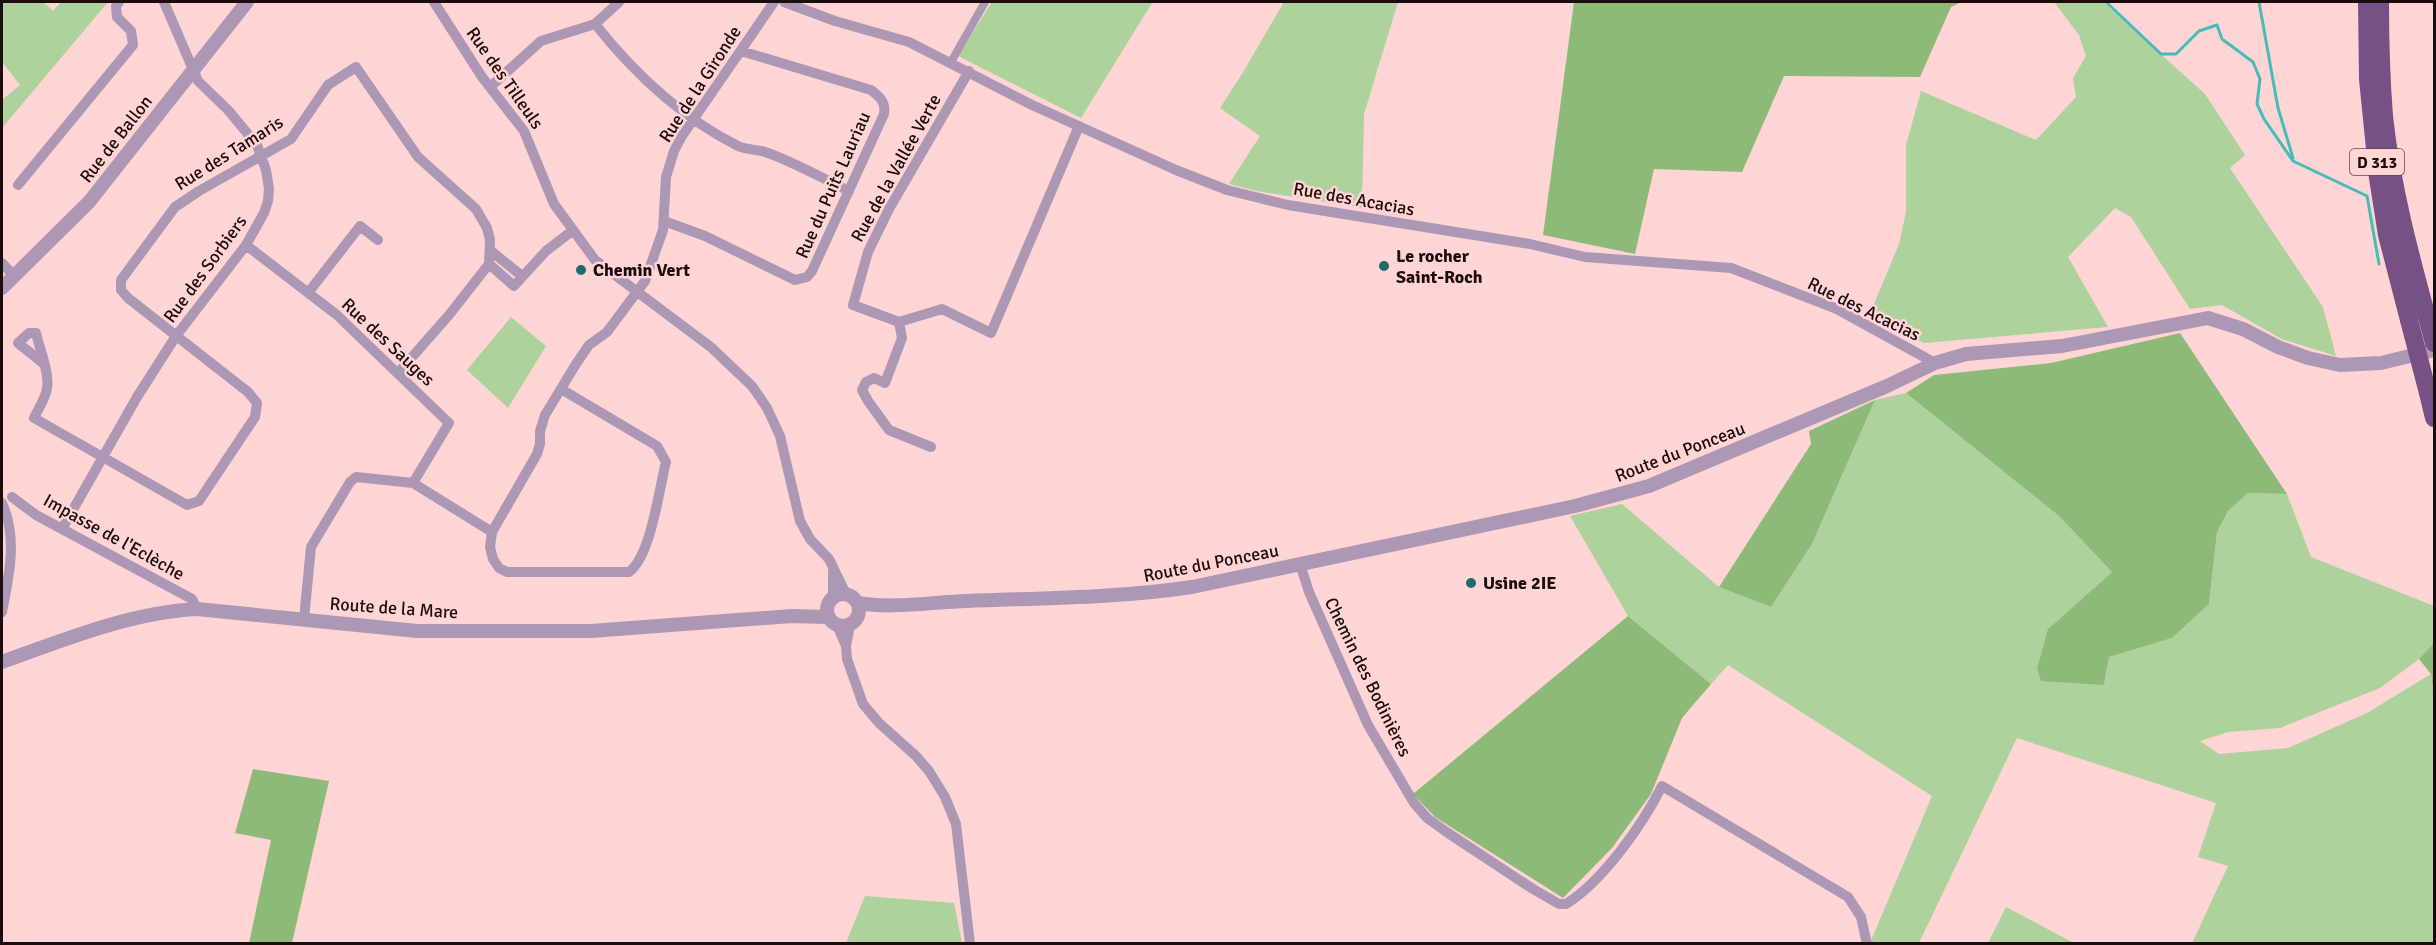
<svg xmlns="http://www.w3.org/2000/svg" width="2436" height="945" viewBox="0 0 2436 945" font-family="Signika,sans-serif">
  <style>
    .green { fill: #add29c }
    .forest { fill: #8eba79 }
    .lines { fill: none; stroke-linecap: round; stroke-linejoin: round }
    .stream { stroke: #47bbbc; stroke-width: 3 }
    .pedestrian { stroke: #ac98b5; stroke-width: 8 }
    .minor { stroke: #ac98b5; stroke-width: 10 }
    .tertiary { stroke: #ac98b5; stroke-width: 14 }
    .trunk { stroke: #775086; stroke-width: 18 }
    .trunk-bridge { stroke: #775086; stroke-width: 18 }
    .poi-dot { fill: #206c6d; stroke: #ffd4d5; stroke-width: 2 }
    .labels { text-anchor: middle; stroke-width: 5; stroke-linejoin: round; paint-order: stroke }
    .shield { fill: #ffd4d5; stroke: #614849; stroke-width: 1.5 }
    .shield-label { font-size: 16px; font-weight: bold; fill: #1d0c0d }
    .street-label { font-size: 18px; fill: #1d0c0d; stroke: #ffd4d5 }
    .poi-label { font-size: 18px; font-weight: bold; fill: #1d0c0d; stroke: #ffd4d5; text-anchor: start }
  </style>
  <rect width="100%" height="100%" fill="#ffd4d5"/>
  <!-- green -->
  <path class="green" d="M 2,2 L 43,2 L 53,11 L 61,2 L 108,2 L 2,128 L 2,100 L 20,85 L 2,62 Z
    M 992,2 L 1151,2 L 1152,3 L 1081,118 L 958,56 Z
    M 1284,2 L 1398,2 L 1364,114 L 1362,208 L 1257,191 L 1229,184 L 1260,136 L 1220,108 L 1242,74 Z
    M 2054,2 L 2103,2 L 2205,94 L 2245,155 L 2230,168 L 2323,307 L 2336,356 L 2282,339 L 2222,305 L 2190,309 L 2131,217 L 2115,208 L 2068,257 L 2108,327 L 1924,343 L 1869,316 L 1899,244 L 1906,212 L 1906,145 L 1921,91 L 2036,140 L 2076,97 L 2073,78 L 2086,56 L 2079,35 Z
    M 511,317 L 546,346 L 508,408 L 467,370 Z
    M 1906,393 L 2059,516 L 2112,572 L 2048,629 L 2104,685 L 2109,657 L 2172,638 L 2209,604 L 2217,534 L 2228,511 L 2248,493 L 2287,494 L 2311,557 L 2434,606 L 2434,643 L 2419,659 L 2380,688 L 2280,728 L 2228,732 L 2200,741 L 2219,754 L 2288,748 L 2367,713 L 2431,674 L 2434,699 L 2434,943 L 2192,943 L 2228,866 L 2198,857 L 2216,803 L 2017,738 L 1919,943 L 1870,943 L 1932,796 L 1728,665 L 1711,684 L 1628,616 L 1570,516 L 1622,504 L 1719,587 L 1771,607 L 1812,544 L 1875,400 Z
    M 865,896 L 954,903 L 962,943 L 846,943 Z
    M 2006,907 L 2074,943 L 1988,943 Z"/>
  <!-- forest -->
  <path class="forest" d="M 1574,2 L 1961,2 L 1951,7 L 1920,77 L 1784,76 L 1742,172 L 1654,169 L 1635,254 L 1543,235 Z
    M 2180,333 L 2287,494 L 2248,493 L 2228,511 L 2217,533 L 2209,604 L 2172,638 L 2109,657 L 2104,685 L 2041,681 L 2037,669 L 2048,629 L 2112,572 L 2059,516 L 1906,393 L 1934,375 L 2051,363 Z
    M 1875,400 L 1812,544 L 1771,607 L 1719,587 L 1811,444 L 1809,431 Z
    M 1628,616 L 1711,684 L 1682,718 L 1651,794 L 1612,848 L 1563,898 L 1435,817 L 1413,794 Z
    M 2434,643 L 2434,754 L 2434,699 L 2431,674 L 2419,659 Z
    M 253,769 L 329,781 L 292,943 L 249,943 L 271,840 L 235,833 Z"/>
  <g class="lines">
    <!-- stream -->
    <path class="stream" d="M 2106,2 L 2161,54 L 2176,54 L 2199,31 L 2217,25 L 2222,39 L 2253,62 L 2260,79 L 2257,104 L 2264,119 L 2293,161 L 2367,196 L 2379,264
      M 2259,2 L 2278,108 L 2293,158"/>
    <!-- pedestrian -->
    <path class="pedestrian" d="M 951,62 L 985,2"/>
    <!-- minor -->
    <path class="minor" d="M 434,2 L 482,77 L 524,131 L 554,204 L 595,260 L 712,348 L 752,386 L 767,408 L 780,436 L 800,521 L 810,539 L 829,559 L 846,594
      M 784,2 L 835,21 L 909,42 L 1032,105 L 1176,170 L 1227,190 L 1288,205 L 1530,244 L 1585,257 L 1731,268 L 1837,309 L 1935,363
      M 595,24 C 634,73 682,118 738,146 C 747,150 756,149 765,152 C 790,160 824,179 849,191
      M 969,71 L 889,209 L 868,252 L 853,305 L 899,322 L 942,309 L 991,333 L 1079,126
      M 490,87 L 541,41 L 595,24 L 619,2
      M 18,185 L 133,45 L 131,31 L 117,17 L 116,6 L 119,2
      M 664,221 L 705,236 L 795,280 L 807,277 L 812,271 L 884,114 C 886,102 880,97 871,90 L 741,51
      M 246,245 L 337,315 L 449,423 L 413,483
      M 491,251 L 522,276
      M 2,263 L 14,276
      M 489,264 L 514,286 L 546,251 L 572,231
      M 308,293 L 360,226 L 378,240
      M 899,322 L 902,338 L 885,383 L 874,378 L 866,382 L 862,390 L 868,401 L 889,430 L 931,447
      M 43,363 L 18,343 L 29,333 L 36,333 C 39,347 50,374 47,388 C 46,398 38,409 34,418 L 187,505 L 199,501 L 255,417 L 257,403 L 248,392 L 128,298 L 121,290 L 121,280 L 175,207 L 199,191 L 291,139 L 328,85 L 356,67 L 418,157 L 476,209 L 487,228 L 490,240 L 489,264 L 449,315 L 398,373
      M 561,389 L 657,446 L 666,462 C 659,489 651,556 629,572 L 507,572 L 499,568 L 493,559 L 490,547 L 492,532 L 537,454 L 540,444 L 540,431 L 545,415 L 576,364 L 589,345 L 607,332 L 645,281 L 663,230 L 666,177 L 674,151 L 682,136 L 774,2
      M 12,497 L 36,515 L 192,599 L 197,609
      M 2,503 C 18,538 9,576 2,612
      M 62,529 L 137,397 L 176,336 L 246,245 L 264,213 L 268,201 L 269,189 L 266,170 L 257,145 L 228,110 L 198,81 L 164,2
      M 1300,564 L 1309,592 L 1368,725 L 1414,803 L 1427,818 L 1448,833 L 1533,889 L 1559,904 L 1566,904 C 1603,881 1643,824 1662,786 L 1848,897 L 1861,917 L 1867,944
      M 833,597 L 833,571
      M 304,619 L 311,547 L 350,482 L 356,477 L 413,483 L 492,532
      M 837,625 L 846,646
      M 850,625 L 846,646 L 847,659 L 863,704 L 879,723 L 916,756 L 929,771 L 945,797 L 956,824 L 970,944"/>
    <!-- tertiary -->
    <path class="tertiary" d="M 2,288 L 89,202 L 247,2
      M827 610a16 16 0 1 1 32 0a16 16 0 1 1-32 0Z
      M 857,603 C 894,609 931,602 967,601 C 1043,598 1118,598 1192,587 L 1575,506 L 1649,486 L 1887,386 L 1935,363 L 1966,354 L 2062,346 L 2208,318 L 2243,329 L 2278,347 L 2308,358 L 2340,365 L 2381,363 L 2434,350
      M 2,662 C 63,640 132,612 197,609 L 417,631 L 591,631 L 792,616 L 828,617"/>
    <!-- trunk -->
    <path class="trunk" d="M 2367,2 L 2368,79 L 2378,178 L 2387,235 L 2409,320
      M 2380,2 C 2380,40 2381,78 2384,116 C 2392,193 2414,269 2434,343
      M 2428,393 L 2434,418"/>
    <!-- trunk-bridge -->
    <path class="trunk-bridge" d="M 2409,320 L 2428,393"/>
  </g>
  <!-- markers -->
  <g class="poi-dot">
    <circle cx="1384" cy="266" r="6"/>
    <circle cx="581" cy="270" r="6"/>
    <circle cx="1471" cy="583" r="6"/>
  </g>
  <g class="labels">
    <!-- shield labels -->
    <rect class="shield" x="2350" y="149" width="54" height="26" rx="4.5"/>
    <g class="shield-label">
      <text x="2377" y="168">D 313</text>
    </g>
    <!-- street labels -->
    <g class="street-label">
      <text transform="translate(505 78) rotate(55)" y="6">Rue des Tilleuls</text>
      <text transform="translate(700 84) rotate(-57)" y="6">Rue de la Gironde</text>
      <text transform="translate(116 139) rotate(-52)" y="6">Rue de Ballon</text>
      <text transform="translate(229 153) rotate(-32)" y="6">Rue des Tamaris</text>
      <text transform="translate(896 168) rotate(-61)" y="6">Rue de la Vallée Verte</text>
      <text transform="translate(833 185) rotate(-66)" y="6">Rue du Puits Lauriau</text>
      <text transform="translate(1354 199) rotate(10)" y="6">Rue des Acacias</text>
      <text transform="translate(205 269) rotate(-54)" y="6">Rue des Sorbiers</text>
      <text transform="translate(1864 309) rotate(26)" y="6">Rue des Acacias</text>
      <text transform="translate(388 342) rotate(43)" y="6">Rue des Sauges</text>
      <text transform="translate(1680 452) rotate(-21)" y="6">Route du Ponceau</text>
      <text transform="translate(114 537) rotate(29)" y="6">Impasse de l'Eclèche</text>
      <text transform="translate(1211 563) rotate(-11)" y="6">Route du Ponceau</text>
      <text transform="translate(394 608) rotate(4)" y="6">Route de la Mare</text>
      <text transform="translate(1368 677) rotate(64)" y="6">Chemin des Bodinières</text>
    </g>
    <!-- poi labels -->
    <g class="poi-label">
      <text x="1396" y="262">Le rocher<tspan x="1396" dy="21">Saint-Roch</tspan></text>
      <text x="593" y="276">Chemin Vert</text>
      <text x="1483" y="589">Usine 2IE</text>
    </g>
  </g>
  <!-- border -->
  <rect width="2436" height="945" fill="none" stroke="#1d0c0d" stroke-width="6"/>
</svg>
